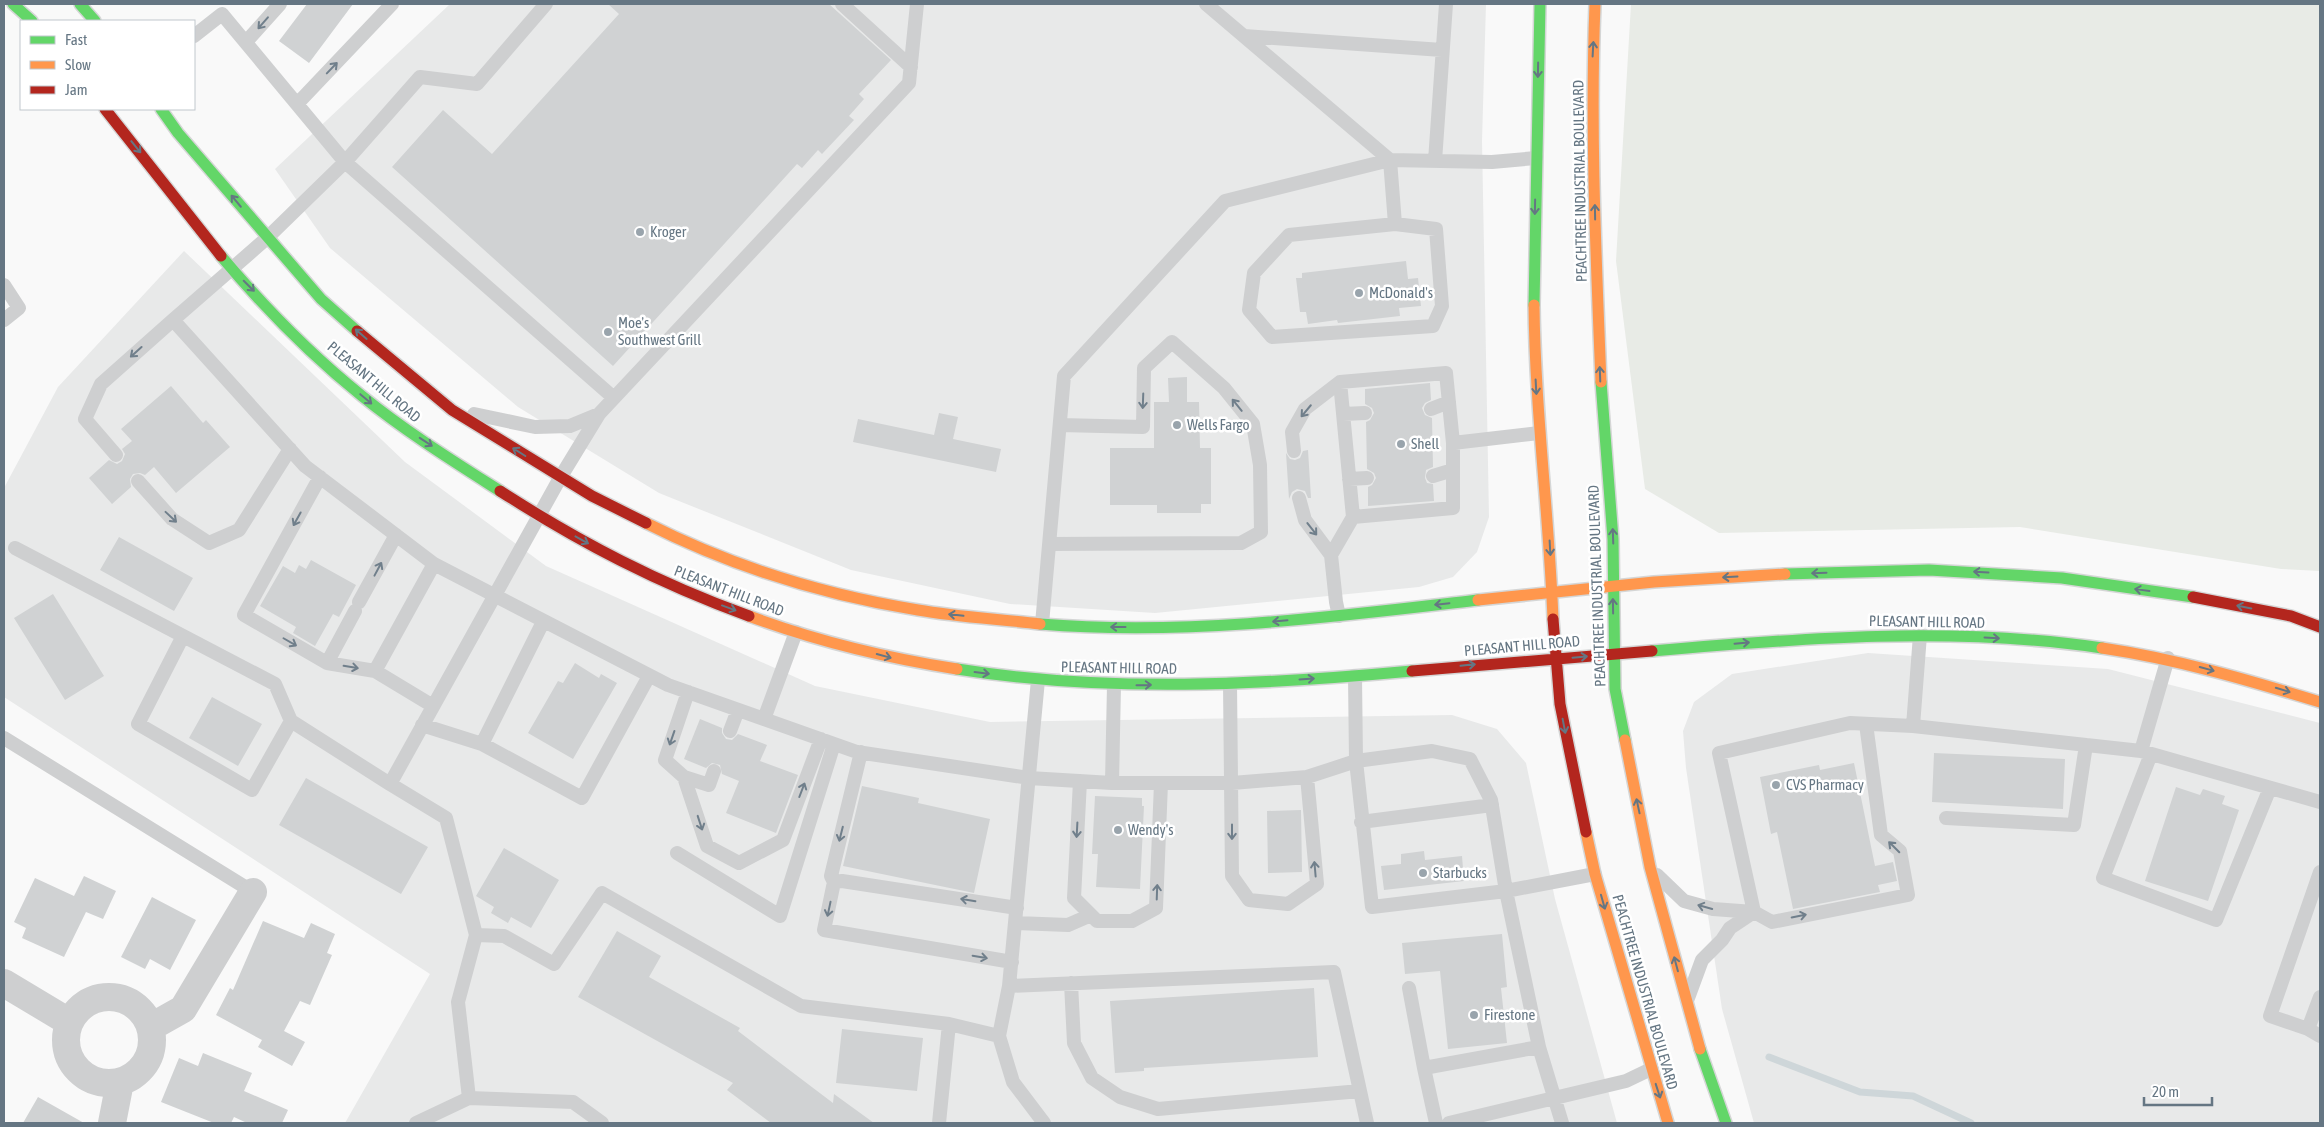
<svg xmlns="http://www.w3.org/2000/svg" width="2324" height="1127" viewBox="0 0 2324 1127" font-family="'Asap Condensed',sans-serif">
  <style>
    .built { fill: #e8e9e9 }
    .green { fill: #e8ebe6 }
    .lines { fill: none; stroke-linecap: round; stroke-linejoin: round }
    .stream { stroke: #ced6d9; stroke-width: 7 }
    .building { fill: #d0d2d3 }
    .fast-casing { stroke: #d5d6d6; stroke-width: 14 }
    .slow-casing { stroke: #d5d6d6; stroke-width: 14 }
    .jam-casing { stroke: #d5d6d6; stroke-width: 14 }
    .lane { stroke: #cecfd0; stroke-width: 14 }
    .street { stroke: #cecfd0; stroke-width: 28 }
    .fast { stroke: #63d668; stroke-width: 11 }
    .slow { stroke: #ff974d; stroke-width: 11 }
    .jam { stroke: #b3261e; stroke-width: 11 }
    .oneway { stroke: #707f8b }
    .oneway2 { stroke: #657683 }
    .poi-dot { fill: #99a4ac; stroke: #fff; stroke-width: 2 }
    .labels { text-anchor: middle; stroke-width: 5; stroke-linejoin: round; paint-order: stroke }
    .street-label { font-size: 15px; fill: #657683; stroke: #fff }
    .poi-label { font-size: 15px; fill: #657683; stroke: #fff; text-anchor: start }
  </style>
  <rect width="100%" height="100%" fill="#f9f9f9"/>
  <!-- built -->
  <path class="built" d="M 450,4 L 1486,4 L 1482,141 L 1489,517 L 1477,552 L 1453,577 L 1419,587 L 1155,613 L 1010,604 L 851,570 L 659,493 L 518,407 L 330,248 L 275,169 Z
    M 184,251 L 405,462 L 546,566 L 815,686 L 990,722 L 1452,715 L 1497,729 L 1526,763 L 1555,899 L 1617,1123 L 345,1123 L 430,974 L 4,697 L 4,488 L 58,387 Z
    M 1868,653 L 2108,669 L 2320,723 L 2320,1123 L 1754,1123 L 1722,1009 L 1686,768 L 1683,731 L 1694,702 L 1732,674 Z"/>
  <!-- green -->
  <path class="green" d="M 1631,4 L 2320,4 L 2320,571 L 2281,569 L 2020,527 L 1719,533 L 1645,489 L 1616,261 Z"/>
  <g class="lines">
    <!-- stream -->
    <path class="stream" d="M 1769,1057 L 1860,1092 L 1913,1096 L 1971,1123"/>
  </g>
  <!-- building -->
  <path class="building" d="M 307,4 L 353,4 L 309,63 L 279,41 Z
    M 608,4 L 829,4 L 891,60 L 859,94 L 864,99 L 849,116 L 854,120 L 822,154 L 818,150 L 802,168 L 797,164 L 613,366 L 392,167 L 443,110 L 492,154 L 619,14 Z
    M 1406,261 L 1408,279 L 1418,278 L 1421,306 L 1399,308 L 1400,316 L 1338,323 L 1337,320 L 1308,324 L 1306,312 L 1300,312 L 1296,278 L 1302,278 L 1302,273 Z
    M 1187,377 L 1187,402 L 1199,402 L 1200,448 L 1211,448 L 1211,504 L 1201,504 L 1201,513 L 1157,513 L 1157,505 L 1110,505 L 1110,448 L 1154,448 L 1154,402 L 1169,402 L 1168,378 Z
    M 1430,383 L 1431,400 L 1425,403 L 1422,408 L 1425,415 L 1432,418 L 1433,467 L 1426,470 L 1425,478 L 1427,483 L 1433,484 L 1434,501 L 1368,506 L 1368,487 L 1372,485 L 1376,478 L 1374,473 L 1367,469 L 1366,422 L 1370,420 L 1374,413 L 1372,408 L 1365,404 L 1365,389 Z
    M 171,386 L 203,423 L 206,420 L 230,447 L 176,493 L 154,467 L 145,475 L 140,473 L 133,474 L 130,479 L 131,487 L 112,504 L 89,478 L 109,460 L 117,464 L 122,461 L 125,454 L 122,449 L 132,441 L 121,429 Z
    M 939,413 L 958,417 L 953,439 L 1001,449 L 996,472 L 853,442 L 858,419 L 934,435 Z
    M 1308,450 L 1311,498 L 1308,498 L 1305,491 L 1297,489 L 1292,492 L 1289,499 L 1286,453 L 1290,459 L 1295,460 L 1300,458 L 1303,451 Z
    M 119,537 L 193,578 L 174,611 L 100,570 Z
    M 311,560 L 356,585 L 339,617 L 333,614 L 315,646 L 293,633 L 296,627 L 260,606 L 283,566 L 295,573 L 299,565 L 306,569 Z
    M 53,594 L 104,676 L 65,700 L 14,618 Z
    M 575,663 L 599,678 L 601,674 L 617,683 L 573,759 L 528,733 L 558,681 L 563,683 Z
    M 212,697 L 262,724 L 238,766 L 189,738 Z
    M 700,719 L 722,728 L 722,733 L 726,739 L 732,740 L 738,734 L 767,745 L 760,761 L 798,775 L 776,833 L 726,813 L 739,781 L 722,774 L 720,765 L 712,763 L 706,768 L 684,759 Z
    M 1934,753 L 2065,759 L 2063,809 L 1932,802 Z
    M 1854,763 L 1875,866 L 1893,862 L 1897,881 L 1878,885 L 1880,892 L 1793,909 L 1777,832 L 1771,834 L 1760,777 L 1819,765 L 1820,770 Z
    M 306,778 L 428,847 L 401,894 L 279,825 Z
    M 862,786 L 919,798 L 918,803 L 990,819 L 974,893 L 843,866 Z
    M 2176,787 L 2200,795 L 2203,789 L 2225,796 L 2222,804 L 2239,810 L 2208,901 L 2145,881 Z
    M 1095,796 L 1142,798 L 1142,806 L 1144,806 L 1140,889 L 1096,887 L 1098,854 L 1092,854 Z
    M 1301,810 L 1302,872 L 1268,873 L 1267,811 Z
    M 504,848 L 559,880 L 531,928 L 511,917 L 508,923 L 491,913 L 494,907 L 476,896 Z
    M 1424,851 L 1425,860 L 1462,856 L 1464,881 L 1384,890 L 1381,866 L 1401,864 L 1401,854 Z
    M 84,876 L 116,891 L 103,919 L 86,912 L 64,957 L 22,938 L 26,928 L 14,922 L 35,878 L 74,896 Z
    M 152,897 L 196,920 L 170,970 L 150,959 L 145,969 L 121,957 Z
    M 263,921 L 304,938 L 311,923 L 335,934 L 327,953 L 332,955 L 310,1005 L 300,1001 L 284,1031 L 305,1042 L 292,1066 L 258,1047 L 262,1040 L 216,1015 L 230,988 L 233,990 Z
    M 617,931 L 661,956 L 649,977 L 740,1028 L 738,1031 L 833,1103 L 834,1094 L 874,1123 L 771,1123 L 727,1090 L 733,1083 L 578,997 Z
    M 1502,934 L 1507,987 L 1501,988 L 1507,1043 L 1448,1049 L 1440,971 L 1405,974 L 1402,943 Z
    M 1314,988 L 1318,1057 L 1144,1068 L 1144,1071 L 1115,1073 L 1110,1001 Z
    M 842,1029 L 923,1038 L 917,1091 L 836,1083 Z
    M 203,1053 L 252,1073 L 244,1091 L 288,1110 L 282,1123 L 247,1123 L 234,1117 L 231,1123 L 214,1123 L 161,1102 L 179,1058 L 198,1066 Z
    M 38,1097 L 84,1123 L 23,1123 Z"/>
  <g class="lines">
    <defs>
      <path id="fast" d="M 13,4 L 32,21
        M 80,4 L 95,21
        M 161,109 L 178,133 L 321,299 L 357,331
        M 221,256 C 263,306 311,355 362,396 C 405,431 453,461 500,491
        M 1534,305 L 1540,4
        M 1601,382 L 1613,539 L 1615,689 L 1625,740
        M 1785,574 L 1929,570 L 2062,578 L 2193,597
        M 1040,624 C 1186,636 1333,617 1478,600
        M 1652,651 C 1801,638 1953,626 2102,648
        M 957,669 C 1109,693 1260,685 1412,671
        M 1700,1049 L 1726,1123"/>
      <path id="slow" d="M 1595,4 C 1590,130 1596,256 1601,382
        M 1534,305 C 1535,410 1549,514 1553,619
        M 646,523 C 731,566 824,595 918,610 C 958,617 999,619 1040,624
        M 1478,600 L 1654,582 L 1785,574
        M 749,616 C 816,641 887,658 957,669
        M 2102,648 C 2177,659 2248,680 2320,702
        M 1625,740 L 1650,867 L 1700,1049
        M 1586,832 L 1595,874 L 1668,1123"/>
      <path id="jam" d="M 105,109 L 221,256
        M 357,331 L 452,410 L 592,496 L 646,523
        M 500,491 C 581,543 658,583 749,616
        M 2193,597 L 2291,616 L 2320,627
        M 1553,619 L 1560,704 L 1586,832
        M 1412,671 L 1652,651"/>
    </defs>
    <!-- fast casing -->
    <use href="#fast" class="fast-casing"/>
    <!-- slow casing -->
    <use href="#slow" class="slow-casing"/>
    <!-- jam casing -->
    <use href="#jam" class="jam-casing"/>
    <!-- lane -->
    <path class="lane" d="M 546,4 L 477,84 L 420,77 L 345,162 L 614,398
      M 842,4 L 911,67
      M 1206,4 L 1390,160 L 1492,162 L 1536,158
      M 194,36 L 222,14 L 345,162 L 267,238 L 173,320 L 305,466 L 434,564 L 668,685 L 857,752 L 1029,778 L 1112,783 L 1232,783 L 1307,777 L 1356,761 L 1355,676
      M 1244,36 L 1442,50
      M 246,42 L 280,4
      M 298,103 L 392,4
      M 1435,161 L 1446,4
      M 1395,224 L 1436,229 L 1442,306 L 1433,326 L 1272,337 L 1249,310 L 1254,273 L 1289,235 Z
      M 4,285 L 19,308 L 4,320
      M 1431,409 L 1449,402
      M 474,414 L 535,427 L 570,426 L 599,414
      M 1343,414 L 1365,413
      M 1453,443 L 1453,508 L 1353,517 L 1340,382 L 1446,373 L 1453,443 L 1539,433
      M 1294,451 L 1292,432 L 1305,409 L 1340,382
      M 116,455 L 85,419 L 101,384 L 173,320
      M 1433,476 L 1453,470
      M 320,477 L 244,615 L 327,663 L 355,611
      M 1349,479 L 1367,478
      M 138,481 L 172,519 L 209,543 L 239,530 L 290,449
      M 1299,498 L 1305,520 L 1331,555
      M 1049,544 L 1241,543 L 1261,532 L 1260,465 L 1253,424 L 1224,388 L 1172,342 L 1144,368 L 1143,427 L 1060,425
      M 15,548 L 275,684 L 291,721 L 390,784 L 560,478 L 599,414 L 909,83 L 917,4
      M 359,602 L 396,535
      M 1339,616 L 1336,602 L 1331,555 L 1353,517
      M 1042,624 L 1064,376 L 1225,201 L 1390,160 L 1395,224
      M 183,636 L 138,724 L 252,790 L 291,721
      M 327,663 L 375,671
      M 1230,684 L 1232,876 L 1249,900 L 1288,904 L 1317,884 L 1307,777
      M 688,692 L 665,760 L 684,777 L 709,785 L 714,771
      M 433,706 L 375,671 L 434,564
      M 764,719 L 796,632
      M 422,725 L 482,744 L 582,798 L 649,676
      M 1913,726 L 2141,751 L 2320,802
      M 730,731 L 738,710
      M 4,738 L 253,892
      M 482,744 L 543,622
      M 1432,751 L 1470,759 L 1491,800 L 1506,891 L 1372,907 L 1356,761 Z
      M 2141,751 L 2168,658
      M 2151,754 L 2103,878 L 2216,920 L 2270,788
      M 684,777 L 707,846 L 739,863 L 783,840 L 821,739
      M 1080,781 L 1074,898 L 1097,921 L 1132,921 L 1156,908 L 1161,783
      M 1112,783 L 1114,685
      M 390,784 L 446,818 L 476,935 L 458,1002 L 469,1098 L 416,1123
      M 1946,818 L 2074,825 L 2086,745
      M 1361,822 L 1492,805
      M 677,853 L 780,916 L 834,744
      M 1657,875 L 1684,901 L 1713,909 L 1754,912 L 1772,922 L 1908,895 L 1900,851 L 1881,835 L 1866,724
      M 834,882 L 831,876 L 861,752
      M 1754,912 L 1719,753 L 1850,723 L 1913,726 L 1920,635
      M 1015,923 L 1068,925 L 1091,915
      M 476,935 L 504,936 L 554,964 L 602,893 L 801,1006 L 949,1024 L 939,1123
      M 1012,962 L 824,930 L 834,882 L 842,881 L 1017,908
      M 1071,983 L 1074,1043 L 1092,1078 L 1120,1097 L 1158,1109 L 1360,1091
      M 1009,986 L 1038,680
      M 1409,988 L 1424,1068
      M 2320,997 L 2308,1029 L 2320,1036
      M 1688,998 L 1702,960 L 1722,940 L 1730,928 L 1754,912
      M 949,1024 L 999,1036
      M 2308,1029 L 2270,1016 L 2320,872
      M 1539,1047 L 1562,1123
      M 469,1098 L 573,1102 L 602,1123
      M 1044,1123 L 1013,1082 L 999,1036 L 1009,986 L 1334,972 L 1367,1123
      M 1436,1123 L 1424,1068 L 1539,1047 L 1506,891 L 1595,874
      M 1449,1123 L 1626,1081 L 1651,1069"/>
    <!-- street -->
    <path class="street" d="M 4,983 L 69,1022
      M66 1040a43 43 0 1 1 86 0a43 43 0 1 1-86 0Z
      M 151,1027 L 183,1009 L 253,892
      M 112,1123 L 120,1082"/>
    <!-- fast -->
    <use href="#fast" class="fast"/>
    <!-- slow -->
    <use href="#slow" class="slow"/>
    <!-- jam -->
    <use href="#jam" class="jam"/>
  </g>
  <!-- one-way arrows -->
  <defs><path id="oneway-shaft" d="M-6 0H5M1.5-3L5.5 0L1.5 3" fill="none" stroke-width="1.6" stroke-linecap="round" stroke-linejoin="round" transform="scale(1.25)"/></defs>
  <g class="oneway">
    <use href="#oneway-shaft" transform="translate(263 23) rotate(131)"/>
    <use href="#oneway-shaft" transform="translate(332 68) rotate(-46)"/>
    <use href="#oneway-shaft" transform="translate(136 352) rotate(138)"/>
    <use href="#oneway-shaft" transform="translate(1143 401) rotate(92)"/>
    <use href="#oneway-shaft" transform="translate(1237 405) rotate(-129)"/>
    <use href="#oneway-shaft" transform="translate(1306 411) rotate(130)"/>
    <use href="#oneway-shaft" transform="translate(171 517) rotate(43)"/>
    <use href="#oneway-shaft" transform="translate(297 519) rotate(119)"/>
    <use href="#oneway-shaft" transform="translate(1312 529) rotate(52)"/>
    <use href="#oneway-shaft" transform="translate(378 569) rotate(-62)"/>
    <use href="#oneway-shaft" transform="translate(290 642) rotate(30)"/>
    <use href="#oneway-shaft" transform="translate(351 667) rotate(9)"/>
    <use href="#oneway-shaft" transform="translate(672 738) rotate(109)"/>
    <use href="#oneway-shaft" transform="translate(802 790) rotate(-69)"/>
    <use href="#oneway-shaft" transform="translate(700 823) rotate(72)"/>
    <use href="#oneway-shaft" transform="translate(1077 830) rotate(93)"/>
    <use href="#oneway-shaft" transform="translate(1232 832) rotate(90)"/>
    <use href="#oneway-shaft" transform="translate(841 834) rotate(104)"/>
    <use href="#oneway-shaft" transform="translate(1894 847) rotate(-135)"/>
    <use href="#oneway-shaft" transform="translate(1315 869) rotate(-95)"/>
    <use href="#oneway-shaft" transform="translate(1157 892) rotate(-88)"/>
    <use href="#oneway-shaft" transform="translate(968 900) rotate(-171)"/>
    <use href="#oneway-shaft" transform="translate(1705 907) rotate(-164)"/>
    <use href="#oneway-shaft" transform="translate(829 909) rotate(102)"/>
    <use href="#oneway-shaft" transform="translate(1799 916) rotate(-11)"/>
    <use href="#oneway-shaft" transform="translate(980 957) rotate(10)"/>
  </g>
  <g class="oneway2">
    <use href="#oneway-shaft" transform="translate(1593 49) rotate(-87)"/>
    <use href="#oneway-shaft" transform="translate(1538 70) rotate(91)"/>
    <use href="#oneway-shaft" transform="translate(136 147) rotate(51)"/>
    <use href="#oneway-shaft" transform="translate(236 201) rotate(-130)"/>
    <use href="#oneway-shaft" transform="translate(1535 207) rotate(91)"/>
    <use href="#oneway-shaft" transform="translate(1595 212) rotate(-91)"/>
    <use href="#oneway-shaft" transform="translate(249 286) rotate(45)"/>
    <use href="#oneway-shaft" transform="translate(361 334) rotate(-139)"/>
    <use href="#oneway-shaft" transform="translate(1600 374) rotate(-92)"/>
    <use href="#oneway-shaft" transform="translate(1536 387) rotate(87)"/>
    <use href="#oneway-shaft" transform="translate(366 399) rotate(40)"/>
    <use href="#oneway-shaft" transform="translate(426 442) rotate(33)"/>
    <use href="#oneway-shaft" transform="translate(519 452) rotate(-148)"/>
    <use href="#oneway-shaft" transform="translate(1613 536) rotate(-92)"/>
    <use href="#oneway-shaft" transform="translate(582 540) rotate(29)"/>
    <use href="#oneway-shaft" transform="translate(1550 548) rotate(87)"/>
    <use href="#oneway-shaft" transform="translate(1981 572) rotate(-177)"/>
    <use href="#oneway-shaft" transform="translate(1819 573) rotate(178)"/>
    <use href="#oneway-shaft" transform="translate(1730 577) rotate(177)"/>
    <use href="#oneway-shaft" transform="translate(2142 590) rotate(-172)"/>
    <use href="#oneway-shaft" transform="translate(1442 604) rotate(174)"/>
    <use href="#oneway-shaft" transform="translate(1613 606) rotate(-91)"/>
    <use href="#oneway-shaft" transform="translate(2244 607) rotate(-169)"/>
    <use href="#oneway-shaft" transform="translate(729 608) rotate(20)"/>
    <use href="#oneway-shaft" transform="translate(956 615) rotate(-174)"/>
    <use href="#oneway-shaft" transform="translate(1280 621) rotate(175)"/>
    <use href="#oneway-shaft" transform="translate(1118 627) rotate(180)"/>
    <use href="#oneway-shaft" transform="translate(1992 638) rotate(3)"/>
    <use href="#oneway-shaft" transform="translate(1742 643) rotate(-5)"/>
    <use href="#oneway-shaft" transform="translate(884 656) rotate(15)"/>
    <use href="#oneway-shaft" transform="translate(1580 657) rotate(-5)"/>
    <use href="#oneway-shaft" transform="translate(1468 665) rotate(-6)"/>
    <use href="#oneway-shaft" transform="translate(2207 669) rotate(15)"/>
    <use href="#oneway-shaft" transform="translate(982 673) rotate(7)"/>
    <use href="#oneway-shaft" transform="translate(1307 679) rotate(-4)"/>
    <use href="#oneway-shaft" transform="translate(1144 685) rotate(-1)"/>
    <use href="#oneway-shaft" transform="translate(2283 690) rotate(17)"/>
    <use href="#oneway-shaft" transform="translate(1564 726) rotate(79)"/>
    <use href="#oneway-shaft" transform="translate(1638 806) rotate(-102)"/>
    <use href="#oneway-shaft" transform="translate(1603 902) rotate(74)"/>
    <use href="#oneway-shaft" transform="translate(1676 964) rotate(-105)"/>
    <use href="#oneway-shaft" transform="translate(1658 1091) rotate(72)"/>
  </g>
  <!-- markers -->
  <g class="poi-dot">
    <circle cx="640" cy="232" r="5"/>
    <circle cx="1359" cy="293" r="5"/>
    <circle cx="608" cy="332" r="5"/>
    <circle cx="1177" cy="425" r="5"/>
    <circle cx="1401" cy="444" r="5"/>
    <circle cx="1776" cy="785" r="5"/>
    <circle cx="1118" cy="830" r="5"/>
    <circle cx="1423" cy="873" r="5"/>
    <circle cx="1474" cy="1015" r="5"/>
  </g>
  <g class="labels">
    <!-- street labels -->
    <g class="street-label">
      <text transform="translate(1580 181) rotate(-91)" y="5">PEACHTREE INDUSTRIAL BOULEVARD</text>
      <text transform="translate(374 382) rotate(40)" y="5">PLEASANT HILL ROAD</text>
      <text transform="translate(1597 586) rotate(-92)" y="5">PEACHTREE INDUSTRIAL BOULEVARD</text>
      <text transform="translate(729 591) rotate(21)" y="5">PLEASANT HILL ROAD</text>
      <text transform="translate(1927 622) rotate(1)" y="5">PLEASANT HILL ROAD</text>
      <text transform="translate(1522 646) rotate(-5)" y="5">PLEASANT HILL ROAD</text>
      <text transform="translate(1119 668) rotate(1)" y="5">PLEASANT HILL ROAD</text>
      <text transform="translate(1645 992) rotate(74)" y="5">PEACHTREE INDUSTRIAL BOULEVARD</text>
    </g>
    <!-- poi labels -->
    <g class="poi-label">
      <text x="650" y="237">Kroger</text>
      <text x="1369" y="298">McDonald's</text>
      <text x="618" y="328">Moe's<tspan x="618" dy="17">Southwest Grill</tspan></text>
      <text x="1187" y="430">Wells Fargo</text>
      <text x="1411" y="449">Shell</text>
      <text x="1786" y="790">CVS Pharmacy</text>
      <text x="1128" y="835">Wendy's</text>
      <text x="1433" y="878">Starbucks</text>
      <text x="1484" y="1020">Firestone</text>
    </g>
  </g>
  <!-- border -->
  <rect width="2324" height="1127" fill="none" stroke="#657683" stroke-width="10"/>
  <!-- legend -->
  <rect x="20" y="20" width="175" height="90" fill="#ffffff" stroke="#c1c8cd"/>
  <rect x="30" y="36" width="25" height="8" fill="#63d668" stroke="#c1c8cd"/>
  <text x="65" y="45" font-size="15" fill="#657683">Fast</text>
  <rect x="30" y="61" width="25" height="8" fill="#ff974d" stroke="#c1c8cd"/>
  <text x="65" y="70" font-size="15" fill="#657683">Slow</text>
  <rect x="30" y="86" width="25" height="8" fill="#b3261e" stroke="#c1c8cd"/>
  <text x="65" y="95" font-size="15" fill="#657683">Jam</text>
  <!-- scale -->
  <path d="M2144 1097v8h68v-8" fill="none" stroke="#657683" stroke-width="2.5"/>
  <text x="2152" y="1097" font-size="15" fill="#657683" stroke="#ffffff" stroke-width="4" paint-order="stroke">20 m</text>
</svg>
